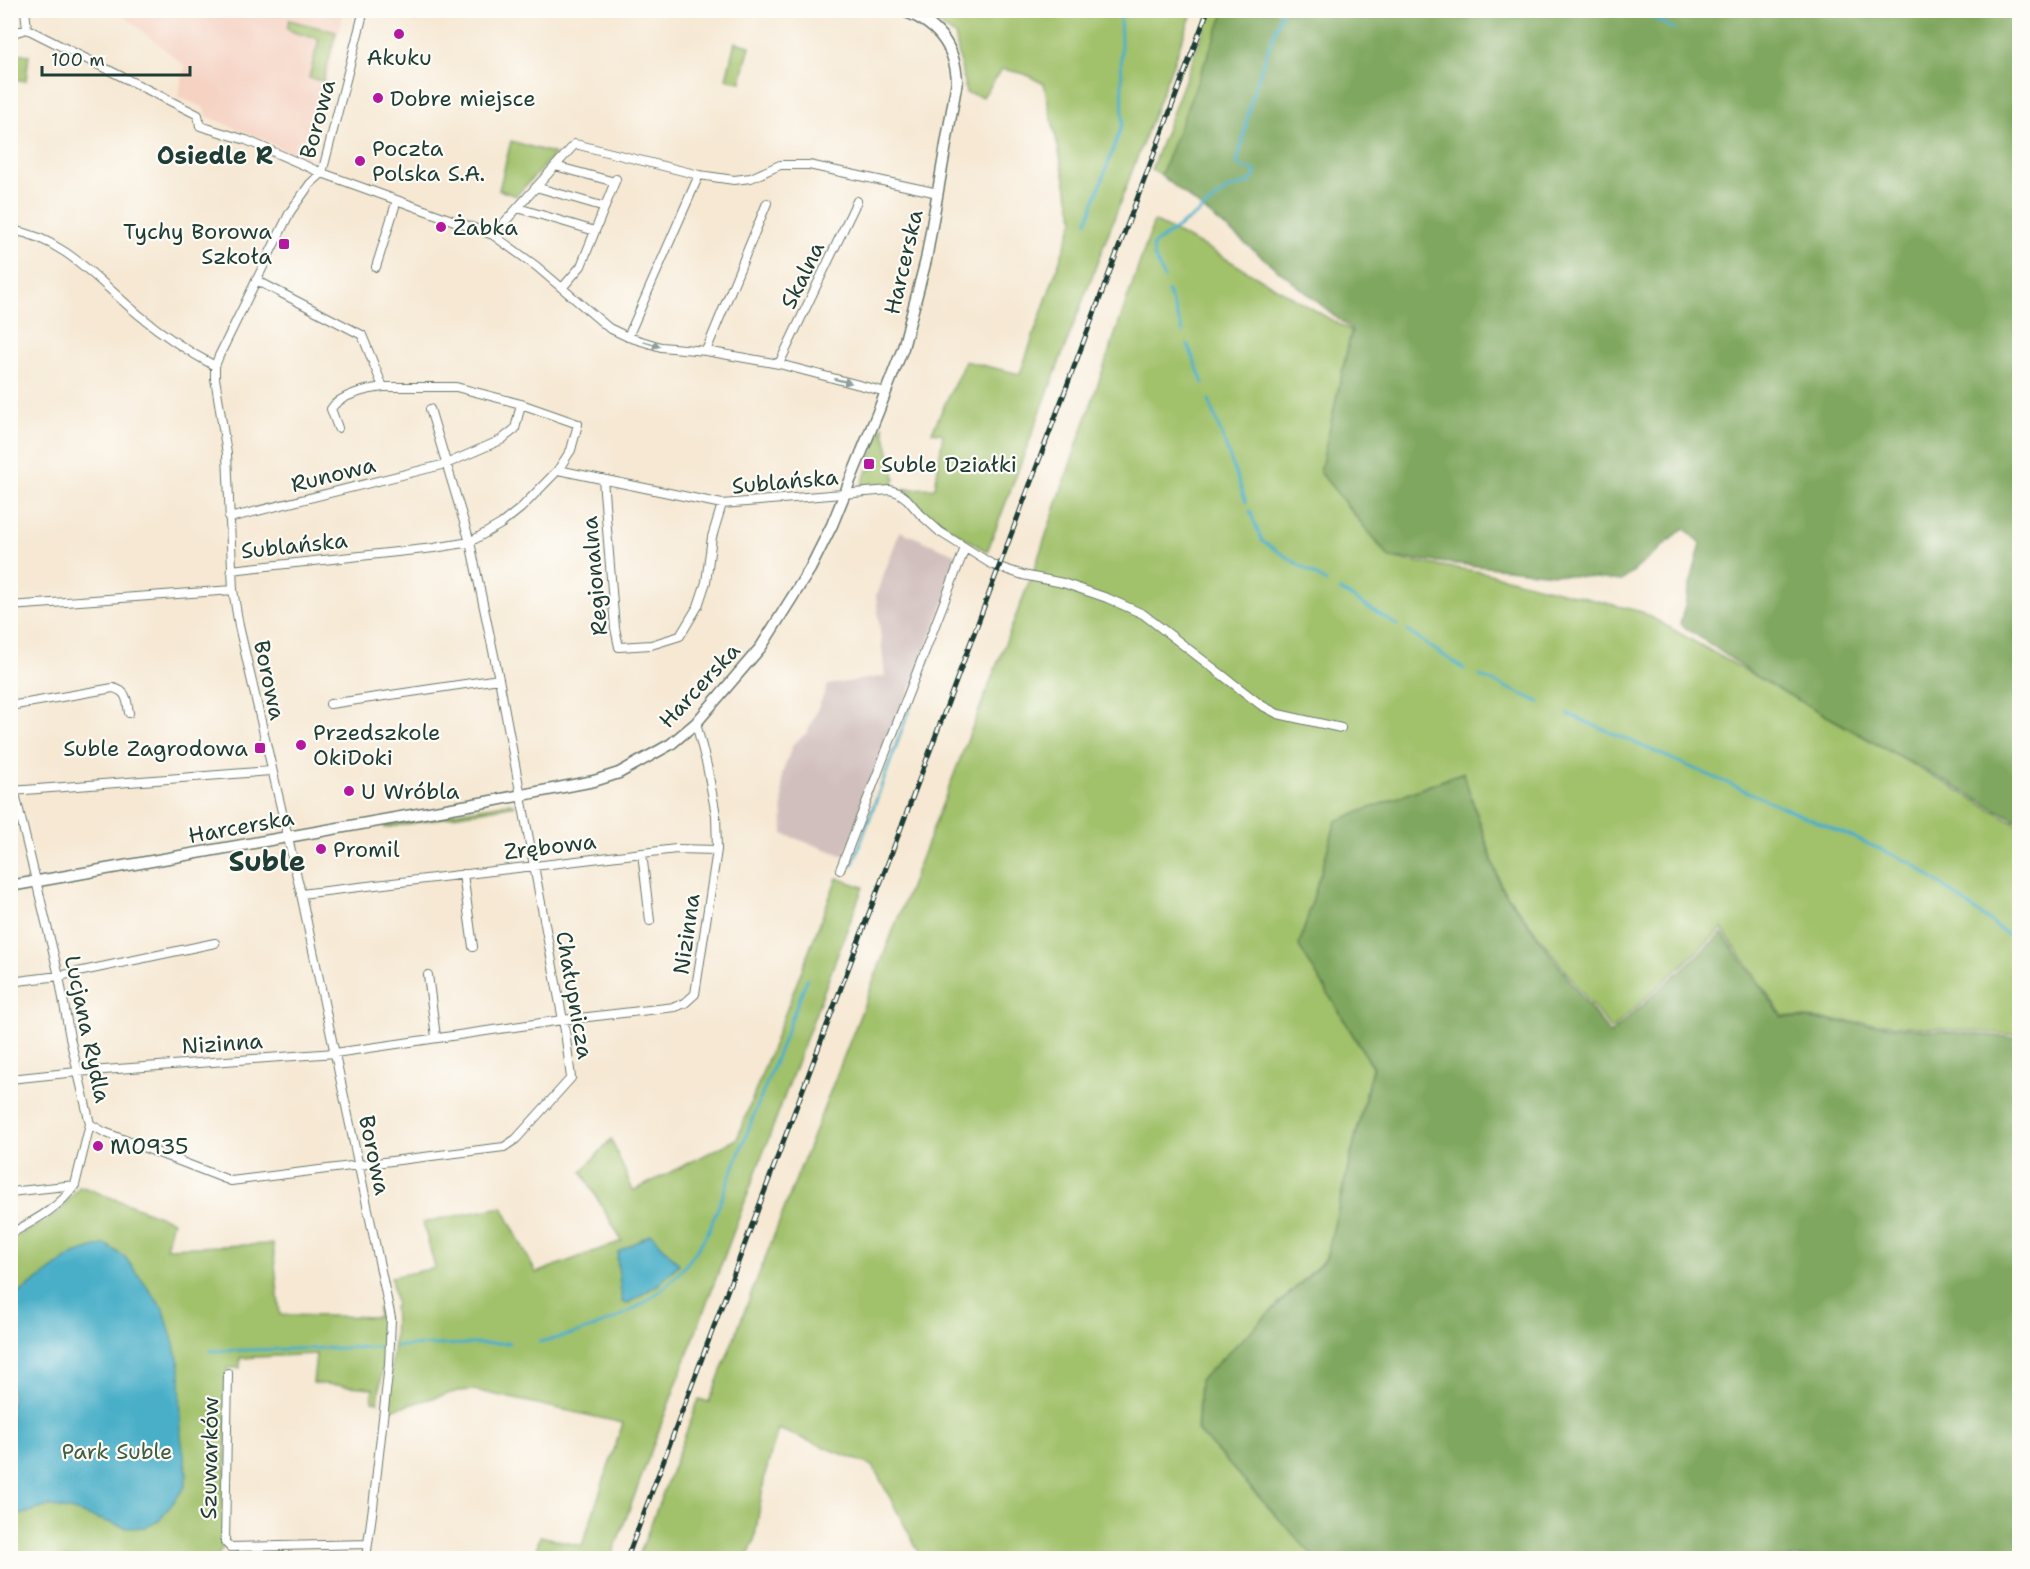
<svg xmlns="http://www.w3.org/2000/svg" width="2030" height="1569" viewBox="0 0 2030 1569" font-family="'Shantell Sans',sans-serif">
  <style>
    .built { fill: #f5d2c2 }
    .industrial { fill: #d1bfbd }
    .green { fill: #a1c16a; stroke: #607f4f; stroke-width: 1.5 }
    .forest { fill: #80a75e; stroke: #507249; stroke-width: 1.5 }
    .water { fill: #48afc8; stroke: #34767e; stroke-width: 1.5 }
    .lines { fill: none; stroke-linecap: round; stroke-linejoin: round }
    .stream { stroke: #48afc8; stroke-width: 3 }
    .minor-casing { stroke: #6a796c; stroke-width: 10 }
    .tertiary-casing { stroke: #6a796c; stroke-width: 13 }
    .minor { stroke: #fff; stroke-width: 8 }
    .tertiary { stroke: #fff; stroke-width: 10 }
    .rail-casing { stroke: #1f3d34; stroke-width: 5 }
    .rail { stroke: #fdfcf7; stroke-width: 3; stroke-dasharray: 9; stroke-linecap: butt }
    .oneway { fill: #8f9e9a }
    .poi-dot { fill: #b5179e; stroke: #fdfcf7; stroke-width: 2 }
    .labels { text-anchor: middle; stroke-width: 4.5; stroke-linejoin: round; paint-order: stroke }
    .poi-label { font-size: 22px; fill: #1f3d34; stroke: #fdfcf7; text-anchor: start }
    .street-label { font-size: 22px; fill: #1f3d34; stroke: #fdfcf7 }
    .park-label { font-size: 22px; fill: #405e42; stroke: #fdfcf7 }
    .neighbourhood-label { font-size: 24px; font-weight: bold; fill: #1f3d34; stroke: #fdfcf7 }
    .district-label { font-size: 28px; font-weight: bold; fill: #1f3d34; stroke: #fdfcf7 }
  </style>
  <rect width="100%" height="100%" fill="#fdfcf7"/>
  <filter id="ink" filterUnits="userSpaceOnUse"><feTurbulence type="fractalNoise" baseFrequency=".0167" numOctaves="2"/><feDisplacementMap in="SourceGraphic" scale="12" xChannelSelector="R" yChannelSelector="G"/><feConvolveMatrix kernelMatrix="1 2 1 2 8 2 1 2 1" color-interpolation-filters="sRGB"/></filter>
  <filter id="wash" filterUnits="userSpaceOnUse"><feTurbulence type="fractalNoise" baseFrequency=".008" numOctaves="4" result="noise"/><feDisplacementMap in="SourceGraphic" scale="24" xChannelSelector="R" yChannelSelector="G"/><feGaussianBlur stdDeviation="1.35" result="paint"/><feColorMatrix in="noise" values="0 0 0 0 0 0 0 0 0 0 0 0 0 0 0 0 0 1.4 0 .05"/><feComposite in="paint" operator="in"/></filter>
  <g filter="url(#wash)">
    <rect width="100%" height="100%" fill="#f6e8d3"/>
    <!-- built -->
    <path class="built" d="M 118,11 L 344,11 L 306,160 L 303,161 L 258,137 L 208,117 L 203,107 L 178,97 L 185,66 Z"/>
    <!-- industrial -->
    <path class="industrial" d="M 900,531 L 962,557 L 845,856 L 783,834 L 782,774 L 793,744 L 807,733 L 828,685 L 885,676 L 876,595 Z"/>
    <!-- green -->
    <path class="green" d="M 919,11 L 1193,11 L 987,552 L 928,515 L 904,489 L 935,488 L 943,434 L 932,432 L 965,361 L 1020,374 L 1074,220 L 1044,84 L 1025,74 L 1002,69 L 983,97 L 966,93 L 955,35 Z
      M 1211,11 L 1225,11 L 1161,175 L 1151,170 Z
      M 289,20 L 336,32 L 323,81 L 309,78 L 319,39 L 296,33 L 287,29 Z
      M 735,42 L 750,46 L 741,82 L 726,79 Z
      M 11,52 L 29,55 L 26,81 L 11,79 Z
      M 511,141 L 555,154 L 516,196 L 499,190 Z
      M 1154,221 L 1209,249 L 1351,331 L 1320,472 L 1389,558 L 1482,572 L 1642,612 L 2019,825 L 2019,1035 L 1783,1016 L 1722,929 L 1611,1030 L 1502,888 L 1463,772 L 1336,821 L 1299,946 L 1372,1067 L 1326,1258 L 1200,1380 L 1197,1430 L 1315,1558 L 922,1558 L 873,1466 L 778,1429 L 765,1475 L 754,1542 L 747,1558 L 638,1558 L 699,1399 L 709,1402 L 1035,567 Z
      M 883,426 L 895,479 L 892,485 L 861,486 L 867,470 L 870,471 L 874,462 L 870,460 Z
      M 509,803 L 516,805 L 385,828 L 384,825 Z
      M 837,878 L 863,887 L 611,1558 L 534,1558 L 540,1536 L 582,1546 L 623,1423 L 474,1390 L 458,1391 L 390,1410 C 387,1375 398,1341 394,1307 L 396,1306 L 391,1277 L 435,1268 L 423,1222 L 502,1207 L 536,1273 L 622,1241 L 582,1172 L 611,1139 L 633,1191 L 737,1139 Z
      M 80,1186 L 173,1221 L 166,1248 L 273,1244 L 280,1315 L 378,1317 L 378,1308 L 385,1308 L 386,1343 L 378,1402 L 372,1401 L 373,1388 L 313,1383 L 316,1354 L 240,1358 L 240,1368 L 227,1368 L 225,1542 L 217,1558 L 11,1558 L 11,1239 L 56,1215 Z"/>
    <!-- forest -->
    <path class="forest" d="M 1225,11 L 2019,11 L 2019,822 L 1764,681 L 1680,624 L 1701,543 L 1684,528 L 1622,581 L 1389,557 L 1320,472 L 1352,330 L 1161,175 Z
      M 1463,773 L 1501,888 L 1610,1034 L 1722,933 L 1782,1017 L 2019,1038 L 2019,1558 L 1315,1558 L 1198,1430 L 1200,1380 L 1326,1259 L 1373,1067 L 1299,946 L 1336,821 Z"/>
    <!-- water -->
    <path class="water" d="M 651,1234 L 679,1264 L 659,1284 L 627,1304 L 622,1302 L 617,1258 L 618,1252 Z
      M 105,1244 L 125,1257 L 164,1310 L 180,1365 L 181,1436 L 187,1474 L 185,1487 L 159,1521 L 146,1527 L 127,1528 L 73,1511 L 49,1506 L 11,1518 L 11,1299 L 74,1254 Z"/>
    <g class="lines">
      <!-- stream -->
      <path class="stream" d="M 1639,10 L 1674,29
        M 1087,222 L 1123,122 L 1120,10
        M 1164,278 L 1154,256 L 1153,245 L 1197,214 L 1228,189 L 1250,182 L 1256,173 L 1254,170 L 1240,167 L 1237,162 C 1245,140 1246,117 1253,94 C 1261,66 1273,39 1282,10
        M 1168,291 L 1183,332
        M 1188,345 L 1203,383
        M 1209,400 L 1246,502
        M 1250,511 L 1262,541 L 1326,582
        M 1340,590 L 1397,625
        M 1407,631 L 1464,669
        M 1480,676 L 1539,702
        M 1568,714 L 1912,863 L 2020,944
        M 852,866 L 948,604
        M 539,1342 C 615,1327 673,1299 710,1228 L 807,979
        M 396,1346 L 510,1343
        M 210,1351 L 382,1347"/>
    </g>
  </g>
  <g filter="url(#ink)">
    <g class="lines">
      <defs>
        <path id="minor" d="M 25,10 L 27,29
          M 364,10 L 322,173 L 310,184 L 290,212 L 219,356 L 215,366 L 215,378 L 227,454 L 233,590 L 239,626 L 301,894 L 391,1318 L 389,1365 L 373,1507 L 366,1558
          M 10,34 L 27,29 L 198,115 L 200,126 L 246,140 L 322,173 L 493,235 L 536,266 L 609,328 L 628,337 L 661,347 L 706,351 L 779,364 L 886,392
          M 555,166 L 615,182
          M 536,187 L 605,207
          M 518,208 L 595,231
          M 10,230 C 64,237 100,283 139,315 C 162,334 189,352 215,366
          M 493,235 L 575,144 L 699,175 L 734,180 L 751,178 L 780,165 L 809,165 L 938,193
          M 376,267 L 397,200
          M 256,280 L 362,335 L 383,387 L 456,387 L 521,404 L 578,424 L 571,450 L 558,470
          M 563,287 L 581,266 L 616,179
          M 628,337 L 699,175
          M 706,351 L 767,203
          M 779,364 L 857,201
          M 338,428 L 331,409 C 339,395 368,389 383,387
          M 603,479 L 615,628 L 619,647 L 651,645 L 680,636 L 698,606 L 706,582 L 712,537 L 722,504
          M 229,518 L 446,464 L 501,440 L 515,429 L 521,404
          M 231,570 L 434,548 L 470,542 L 501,524 L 521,508 L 558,470 L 722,504 L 890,490 L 899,493 L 907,499 L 920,514 L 940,532 L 993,565 L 1023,575 L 1063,583 L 1107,598 L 1143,614 L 1261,705 L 1278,714 L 1341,728
          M 10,606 L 233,590
          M 330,704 L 499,679
          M 10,706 L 113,688 C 127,691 127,700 129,713
          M 10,773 L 59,976 L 70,1038 L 90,1124 L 104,1132 L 231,1181 L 504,1147 L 516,1139 L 571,1078 L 565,1031 L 499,679 L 470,542 L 430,409
          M 12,791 L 271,771
          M 642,853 L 650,921
          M 840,870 L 965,548
          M 463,874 L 473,947
          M 301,894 L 676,849 L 717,850
          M 428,975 L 436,1037
          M 10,982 L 59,976 L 215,943
          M 10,1079 L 77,1072 L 335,1053 L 562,1020 L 675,1007 L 685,1003 L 695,994 L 717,850 L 716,815 L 707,766 L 696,723
          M 10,1192 L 75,1185 L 90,1124
          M 10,1234 C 35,1220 59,1208 75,1185
          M 228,1373 L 225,1542 L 230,1547 L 368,1544"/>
        <path id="tertiary" d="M 10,886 L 486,802 L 594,781 L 619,773 L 671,744 L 696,723 L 761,647 L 810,569 L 832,525 L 878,412 L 903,348 L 926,260 L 957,81 C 955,44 935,21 900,10"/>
      </defs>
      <!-- minor casing -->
      <use href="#minor" class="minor-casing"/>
      <!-- tertiary casing -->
      <use href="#tertiary" class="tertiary-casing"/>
      <!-- minor -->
      <use href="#minor" class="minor"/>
      <!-- tertiary -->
      <use href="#tertiary" class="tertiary"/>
      <defs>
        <path id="rail" d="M 627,1558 L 1208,10"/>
      </defs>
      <!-- rail casing -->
      <use href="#rail" class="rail-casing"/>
      <!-- rail -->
      <use href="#rail" class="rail"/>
    </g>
    <!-- one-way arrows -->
    <defs><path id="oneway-solid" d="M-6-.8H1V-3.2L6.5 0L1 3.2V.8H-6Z" transform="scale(1.5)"/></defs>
    <g class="oneway">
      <use href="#oneway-solid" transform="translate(652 344) rotate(17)"/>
      <use href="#oneway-solid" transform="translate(843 381) rotate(14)"/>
    </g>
  </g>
  <!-- markers -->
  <g class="poi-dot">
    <circle cx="399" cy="34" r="6"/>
    <circle cx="378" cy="98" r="6"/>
    <circle cx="360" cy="161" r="6"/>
    <circle cx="441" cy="227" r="6"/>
    <rect x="278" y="238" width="12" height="12" rx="3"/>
    <rect x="863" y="458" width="12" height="12" rx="3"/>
    <circle cx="301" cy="745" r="6"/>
    <rect x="254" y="742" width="12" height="12" rx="3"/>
    <circle cx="349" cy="791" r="6"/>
    <circle cx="321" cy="849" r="6"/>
    <circle cx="98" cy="1146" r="6"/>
  </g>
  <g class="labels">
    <!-- poi labels -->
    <g class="poi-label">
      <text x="399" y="65" text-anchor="middle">Akuku</text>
      <text x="390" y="106">Dobre miejsce</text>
      <text x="372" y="156">Poczta<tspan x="372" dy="25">Polska S.A.</tspan></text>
      <text x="453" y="235">Żabka</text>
      <text x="272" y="239" text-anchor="end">Tychy Borowa<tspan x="272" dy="25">Szkoła</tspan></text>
      <text x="881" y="472">Suble Działki</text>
      <text x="313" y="740">Przedszkole<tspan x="313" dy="25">OkiDoki</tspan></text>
      <text x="248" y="756" text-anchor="end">Suble Zagrodowa</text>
      <text x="361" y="799">U Wróbla</text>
      <text x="333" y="857">Promil</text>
      <text x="110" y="1154">M0935</text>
    </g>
    <!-- street labels -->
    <g class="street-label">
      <text transform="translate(317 119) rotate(-75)" y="8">Borowa</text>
      <text transform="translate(903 262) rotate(-77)" y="8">Harcerska</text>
      <text transform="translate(802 275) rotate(-64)" y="8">Skalna</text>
      <text transform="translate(333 474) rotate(-14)" y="8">Runowa</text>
      <text transform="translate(785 481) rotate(-5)" y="8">Sublańska</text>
      <text transform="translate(294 545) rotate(-6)" y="8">Sublańska</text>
      <text transform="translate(594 576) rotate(-95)" y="8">Regionalna</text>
      <text transform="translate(270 680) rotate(78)" y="8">Borowa</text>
      <text transform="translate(699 685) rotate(-47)" y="8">Harcerska</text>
      <text transform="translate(241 826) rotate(-10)" y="8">Harcerska</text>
      <text transform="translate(550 846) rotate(-7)" y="8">Zrębowa</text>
      <text transform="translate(686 934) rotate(-82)" y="8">Nizinna</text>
      <text transform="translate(575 995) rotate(80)" y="8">Chałupnicza</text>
      <text transform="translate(88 1029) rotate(78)" y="8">Lucjana Rydla</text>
      <text transform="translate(222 1043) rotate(-4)" y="8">Nizinna</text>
      <text transform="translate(375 1155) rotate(78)" y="8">Borowa</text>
      <text transform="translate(209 1458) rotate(-89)" y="8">Szuwarków</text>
    </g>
    <!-- park labels -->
    <g class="park-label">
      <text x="117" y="1459">Park Suble</text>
    </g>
    <!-- neighbourhood labels -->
    <g class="neighbourhood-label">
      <text x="215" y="164">Osiedle R</text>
    </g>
    <!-- district labels -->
    <g class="district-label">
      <text x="267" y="871">Suble</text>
    </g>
  </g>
  <!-- margin -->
  <rect width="2030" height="1569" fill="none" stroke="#fdfcf7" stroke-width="36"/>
  <!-- scale -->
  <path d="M42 66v9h148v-9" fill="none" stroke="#1f3d34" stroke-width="3"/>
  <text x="51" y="66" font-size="18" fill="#1f3d34" stroke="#fdfcf7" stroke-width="4.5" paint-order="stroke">100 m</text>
</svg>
